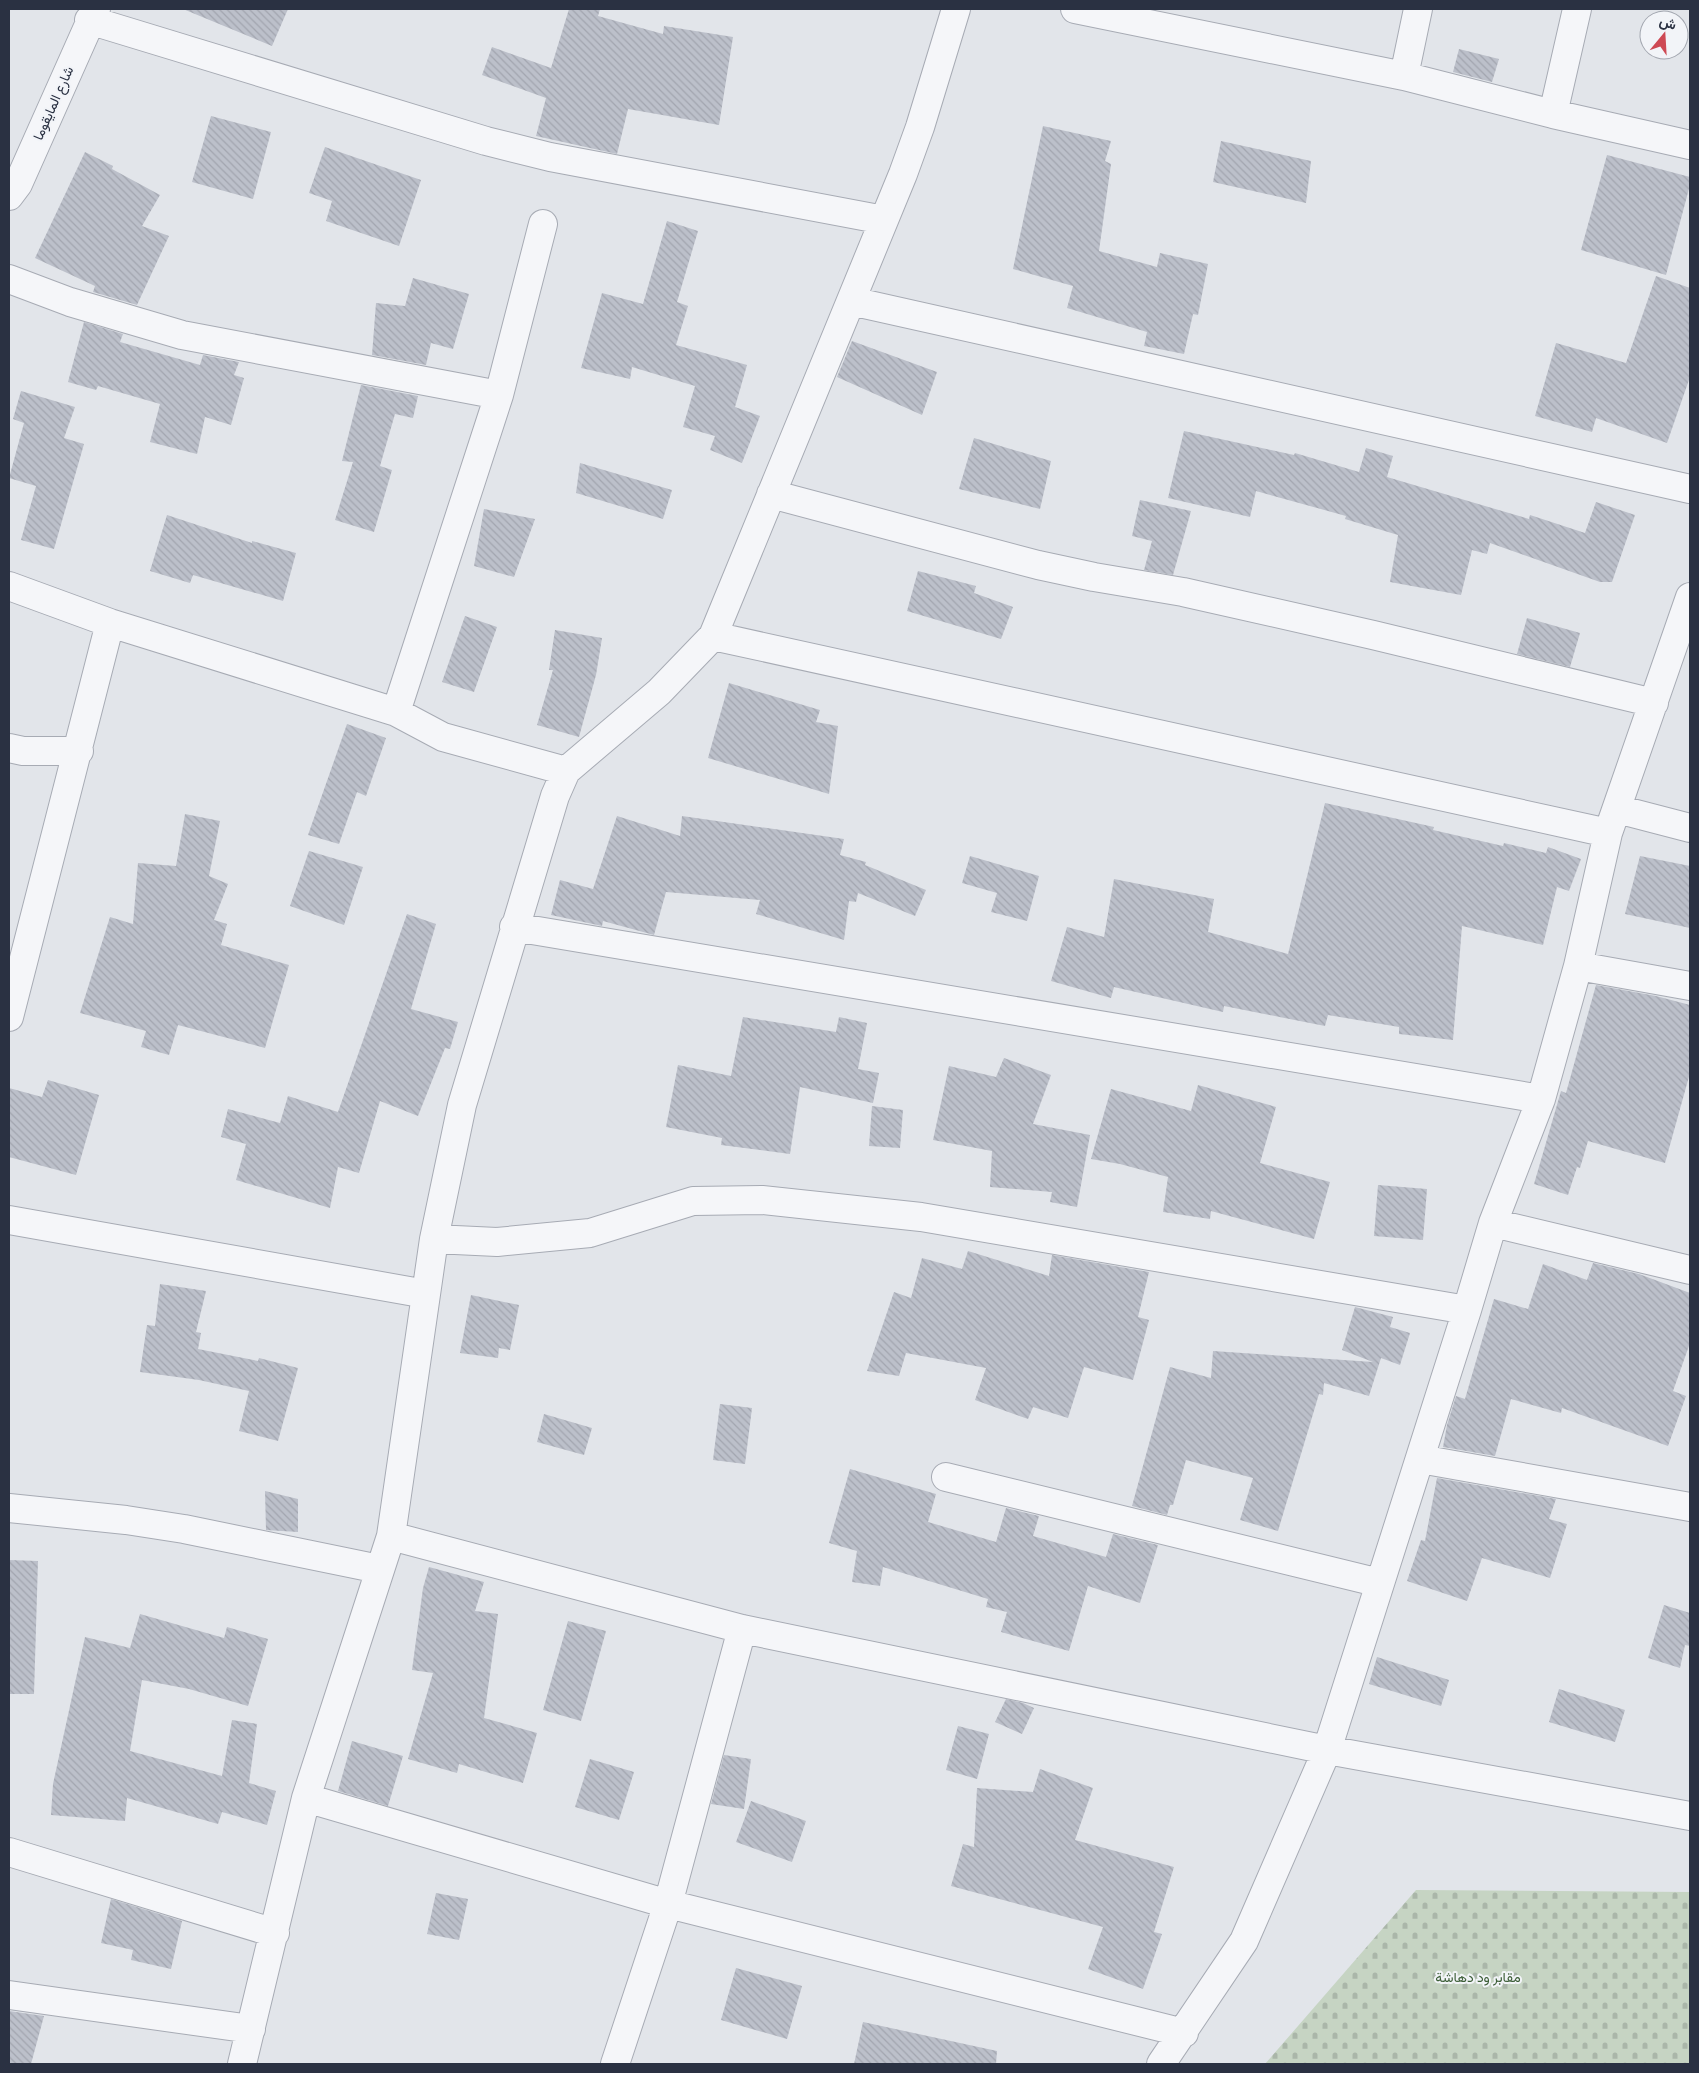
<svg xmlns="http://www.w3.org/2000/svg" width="1699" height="2073" viewBox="0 0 1699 2073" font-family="'Roboto Condensed',Vazirmatn,sans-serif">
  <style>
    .cemetery { fill: url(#cemetery-stones) }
    .building { fill: url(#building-back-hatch) }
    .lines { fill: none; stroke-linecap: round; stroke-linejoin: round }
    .minor-casing { stroke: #a7abb4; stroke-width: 30 }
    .minor { stroke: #f5f6f9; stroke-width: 28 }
    .labels { text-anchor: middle; stroke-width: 4; stroke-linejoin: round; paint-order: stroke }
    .street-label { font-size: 14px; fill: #2a3142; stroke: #f2f4f8 }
    .park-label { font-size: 14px; fill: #3c5e37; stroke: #f2f4f8 }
  </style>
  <defs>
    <pattern id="cemetery-stones" width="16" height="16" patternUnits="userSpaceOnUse" patternTransform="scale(1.25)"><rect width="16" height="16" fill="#c6d4c3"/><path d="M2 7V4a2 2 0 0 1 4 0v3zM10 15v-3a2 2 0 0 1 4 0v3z" fill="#aab6a9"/></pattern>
    <pattern id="building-back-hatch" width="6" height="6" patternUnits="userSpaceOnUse" patternTransform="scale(1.25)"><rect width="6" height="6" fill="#bcc0ca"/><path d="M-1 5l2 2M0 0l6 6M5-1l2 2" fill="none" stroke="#a2a5af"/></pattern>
  </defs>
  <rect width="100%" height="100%" fill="#e2e5ea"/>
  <!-- cemetery -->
  <path class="cemetery" d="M 1416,1890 L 1690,1892 L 1690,2064 L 1265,2064 Z"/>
  <!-- building -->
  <path class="building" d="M 183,9 L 288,9 L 272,46 Z
    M 569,9 L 600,9 L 598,16 L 663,34 L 664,26 L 733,37 L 719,125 L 628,109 L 617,154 L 536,136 L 546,98 L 482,75 L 492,47 L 551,68 Z
    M 1459,49 L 1499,59 L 1492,82 L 1453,72 Z
    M 211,116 L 271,132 L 253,199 L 192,182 Z
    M 1043,126 L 1111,141 L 1105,161 L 1111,164 L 1099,251 L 1157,267 L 1160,253 L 1208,264 L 1198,315 L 1193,314 L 1184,354 L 1144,346 L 1147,332 L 1067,308 L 1073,286 L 1013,269 Z
    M 1221,141 L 1311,161 L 1306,203 L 1213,182 Z
    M 325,147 L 421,180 L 399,246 L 326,221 L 332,201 L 309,193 Z
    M 85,152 L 113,166 L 112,169 L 160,195 L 142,226 L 169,236 L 137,305 L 93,292 L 95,286 L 35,258 Z
    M 1607,155 L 1690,177 L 1690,185 L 1666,275 L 1581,250 Z
    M 667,221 L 698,231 L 677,302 L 688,306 L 676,345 L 747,365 L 735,407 L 760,416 L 742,463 L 710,450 L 715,436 L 683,427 L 695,386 L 632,367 L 630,379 L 581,368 L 602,293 L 643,304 Z
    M 1656,276 L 1690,288 L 1690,377 L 1667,443 L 1596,418 L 1592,432 L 1535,416 L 1556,343 L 1626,363 Z
    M 413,278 L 469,294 L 453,349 L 431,343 L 426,365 L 372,355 L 376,303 L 405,306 Z
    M 84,322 L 123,334 L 120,342 L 200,365 L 203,355 L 239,362 L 234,375 L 244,378 L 231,425 L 205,417 L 197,454 L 150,442 L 160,404 L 98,386 L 96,390 L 68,382 Z
    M 852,341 L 937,372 L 922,415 L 837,377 Z
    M 361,385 L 418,396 L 413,418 L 395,414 L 380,466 L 392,470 L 374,532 L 335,520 L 353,462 L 342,461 Z
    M 21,391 L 75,407 L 64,438 L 84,444 L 54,549 L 21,540 L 36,486 L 9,478 L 24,423 L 13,419 Z
    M 1184,431 L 1294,455 L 1295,453 L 1359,472 L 1366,448 L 1393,456 L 1387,477 L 1529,519 L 1530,515 L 1585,533 L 1596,502 L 1635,515 L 1612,582 L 1600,582 L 1490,543 L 1487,554 L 1472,550 L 1461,595 L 1390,582 L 1398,535 L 1345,519 L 1346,516 L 1256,491 L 1250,517 L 1168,498 Z
    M 974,438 L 1051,461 L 1040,509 L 959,489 Z
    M 580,463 L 672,490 L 663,519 L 576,493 Z
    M 1140,500 L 1191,511 L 1173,575 L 1144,570 L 1152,541 L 1132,536 Z
    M 484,509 L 535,519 L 514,577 L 474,566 Z
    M 167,515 L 252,543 L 252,541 L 296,553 L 283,601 L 193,575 L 190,583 L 150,571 Z
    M 918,571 L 976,586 L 974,593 L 1013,607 L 1001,639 L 907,611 Z
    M 465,616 L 497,627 L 474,692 L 442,682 Z
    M 1527,618 L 1580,633 L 1570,667 L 1517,654 Z
    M 555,630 L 602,638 L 596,675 L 579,737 L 537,725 L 553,670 L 549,670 Z
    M 729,683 L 820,710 L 816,722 L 838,726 L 829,794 L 708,758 Z
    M 347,724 L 386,738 L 366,796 L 357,792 L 339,844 L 308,835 Z
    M 1325,803 L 1434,827 L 1433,830 L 1503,846 L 1504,843 L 1546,853 L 1548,847 L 1581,859 L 1569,891 L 1557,887 L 1543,945 L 1462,926 L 1453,1040 L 1399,1034 L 1399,1027 L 1328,1015 L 1325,1026 L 1224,1006 L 1223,1012 L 1114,987 L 1111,998 L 1051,981 L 1067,927 L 1104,937 L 1114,879 L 1214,899 L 1208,932 L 1288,954 Z
    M 185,814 L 220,821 L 209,876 L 228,884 L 214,920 L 227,924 L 221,945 L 289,965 L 265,1048 L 178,1025 L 169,1055 L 141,1047 L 146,1031 L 80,1013 L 110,917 L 133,924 L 138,863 L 176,866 Z
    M 617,816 L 680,836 L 682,816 L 844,839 L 840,855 L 866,862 L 865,865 L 926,890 L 915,916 L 858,893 L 856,902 L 849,901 L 844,940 L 756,914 L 760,900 L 666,892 L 654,935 L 603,921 L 602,926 L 551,915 L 560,880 L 593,889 Z
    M 309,851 L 363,867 L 344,925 L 290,906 Z
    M 970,856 L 1039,876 L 1027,921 L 991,912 L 997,893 L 962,883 Z
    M 1640,856 L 1690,866 L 1690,928 L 1625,914 Z
    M 407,914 L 436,924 L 411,1009 L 458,1022 L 450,1049 L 445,1048 L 418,1116 L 380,1101 L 359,1173 L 338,1167 L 330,1208 L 236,1180 L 246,1144 L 221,1137 L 228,1109 L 280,1123 L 288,1096 L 338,1112 Z
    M 1596,985 L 1656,996 L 1690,1005 L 1690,1073 L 1665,1163 L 1588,1141 L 1580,1168 L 1577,1167 L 1568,1195 L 1534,1184 L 1561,1091 L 1566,1093 Z
    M 743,1017 L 836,1032 L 839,1017 L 867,1023 L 858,1069 L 879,1073 L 873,1103 L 800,1087 L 790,1154 L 721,1145 L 722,1138 L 666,1127 L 678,1065 L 731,1076 Z
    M 1004,1058 L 1051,1075 L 1033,1124 L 1090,1135 L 1077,1207 L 1050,1202 L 1052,1192 L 990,1187 L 992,1151 L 933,1140 L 949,1066 L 996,1077 Z
    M 48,1080 L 99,1095 L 76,1175 L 9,1157 L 9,1088 L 42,1097 Z
    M 1198,1085 L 1276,1107 L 1260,1163 L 1330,1182 L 1314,1239 L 1211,1211 L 1210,1219 L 1163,1212 L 1168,1177 L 1120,1164 L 1091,1159 L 1111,1089 L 1191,1111 Z
    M 872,1106 L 903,1110 L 900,1148 L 869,1146 Z
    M 1378,1185 L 1427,1189 L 1423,1240 L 1374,1236 Z
    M 968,1251 L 1049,1276 L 1052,1255 L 1149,1272 L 1138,1317 L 1149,1320 L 1133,1380 L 1084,1367 L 1068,1418 L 1033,1407 L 1028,1419 L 975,1400 L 986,1368 L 906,1353 L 899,1376 L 867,1371 L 894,1292 L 911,1298 L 922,1258 L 962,1269 Z
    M 1593,1263 L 1639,1274 L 1690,1293 L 1690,1343 L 1673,1391 L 1686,1396 L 1668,1446 L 1562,1408 L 1561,1413 L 1511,1399 L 1495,1456 L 1443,1447 L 1447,1425 L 1456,1396 L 1465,1399 L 1494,1299 L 1528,1309 L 1543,1264 L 1587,1280 Z
    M 160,1284 L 206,1291 L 196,1332 L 201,1333 L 198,1349 L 258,1361 L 259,1358 L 298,1368 L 278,1441 L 239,1431 L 249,1391 L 199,1380 L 140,1372 L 147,1325 L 155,1326 Z
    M 471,1295 L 519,1305 L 510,1350 L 499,1348 L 498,1358 L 460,1353 Z
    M 1355,1307 L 1393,1317 L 1390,1327 L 1410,1333 L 1400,1365 L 1381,1358 L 1369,1396 L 1324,1383 L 1323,1395 L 1319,1394 L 1278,1531 L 1240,1520 L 1253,1478 L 1186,1460 L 1173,1505 L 1170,1505 L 1167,1515 L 1132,1506 L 1170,1367 L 1211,1378 L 1213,1351 L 1373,1362 L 1342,1350 Z
    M 720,1404 L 752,1408 L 745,1464 L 713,1460 Z
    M 544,1414 L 592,1428 L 584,1455 L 537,1442 Z
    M 850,1469 L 936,1494 L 928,1522 L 996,1542 L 1006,1508 L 1039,1516 L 1033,1536 L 1106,1557 L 1113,1534 L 1158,1545 L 1140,1603 L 1088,1586 L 1069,1651 L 1001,1632 L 1007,1612 L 986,1607 L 988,1599 L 883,1567 L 880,1586 L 852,1582 L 857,1551 L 829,1543 Z
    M 1437,1478 L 1556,1499 L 1549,1519 L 1567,1524 L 1550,1578 L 1482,1558 L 1467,1601 L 1407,1581 L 1421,1540 L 1425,1541 Z
    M 265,1491 L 298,1499 L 298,1532 L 266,1530 Z
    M 9,1560 L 38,1561 L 34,1694 L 9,1694 Z
    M 429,1567 L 484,1582 L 475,1611 L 498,1614 L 484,1718 L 537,1733 L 523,1783 L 459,1764 L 457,1773 L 408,1759 L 433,1673 L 412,1670 L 423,1588 Z
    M 1664,1605 L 1690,1613 L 1690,1646 L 1685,1645 L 1680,1668 L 1648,1658 Z
    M 140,1614 L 224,1638 L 227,1627 L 268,1639 L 248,1706 L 189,1689 L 142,1680 L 130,1751 L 222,1776 L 232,1720 L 257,1724 L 249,1783 L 276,1791 L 267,1825 L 222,1812 L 218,1824 L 127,1798 L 125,1821 L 51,1815 L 53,1784 L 85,1637 L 130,1648 Z
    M 568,1621 L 606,1631 L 581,1721 L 543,1710 Z
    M 1377,1657 L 1449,1680 L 1441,1706 L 1369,1684 Z
    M 1559,1689 L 1625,1710 L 1615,1742 L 1549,1722 Z
    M 1006,1699 L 1023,1703 L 1034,1708 L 1022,1734 L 995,1722 Z
    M 958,1726 L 989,1734 L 977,1779 L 946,1770 Z
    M 352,1741 L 403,1756 L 388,1806 L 338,1791 Z
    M 724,1755 L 751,1759 L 744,1809 L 711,1804 Z
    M 590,1759 L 634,1772 L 619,1820 L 575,1807 Z
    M 1040,1769 L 1093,1788 L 1075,1840 L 1174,1867 L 1154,1932 L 1162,1934 L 1143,1989 L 1088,1969 L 1103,1927 L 951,1886 L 963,1844 L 974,1847 L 977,1788 L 1033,1792 Z
    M 751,1801 L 806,1821 L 792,1862 L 736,1842 Z
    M 436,1893 L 468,1899 L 459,1940 L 427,1934 Z
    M 111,1899 L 182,1921 L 171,1969 L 131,1960 L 133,1950 L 101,1943 Z
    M 736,1968 L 802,1986 L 787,2039 L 721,2020 Z
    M 9,2011 L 44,2016 L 31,2064 L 9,2064 Z
    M 863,2022 L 997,2051 L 996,2064 L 854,2064 Z"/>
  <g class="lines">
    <defs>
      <path id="minor" d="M 1075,9 L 1404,76 L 1553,114 L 1690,145
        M 89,20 L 486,141 L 550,157 L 884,220
        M 1404,76 L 1418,9
        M 1553,114 L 1577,9
        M 9,196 L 18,184 L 96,9
        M 9,279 L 70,302 L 182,335 L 499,395
        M 851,301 L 1690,489
        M 771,494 L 1038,565 L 1094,577 L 1183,592 L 1373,635 L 1654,703
        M 9,586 L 110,623 L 396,712 L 443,737 L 566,771
        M 713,636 L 1608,833
        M 396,712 L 499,395 L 543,224
        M 9,748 L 23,751 L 79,751
        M 1617,809 L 1690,828
        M 514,927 L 1541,1099
        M 1578,966 L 1690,986
        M 9,1017 L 110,623
        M 9,1220 L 426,1294
        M 1493,1223 L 1690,1270
        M 434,1239 L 497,1242 L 590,1233 L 693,1201 L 762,1200 L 921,1217 L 1467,1310
        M 1420,1459 L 1690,1507
        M 946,1477 L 1380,1583
        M 9,1508 L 126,1520 L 184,1529 L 379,1569
        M 391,1536 L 742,1629 L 1327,1750 L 1690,1816
        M 306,1798 L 668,1904 L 1184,2033
        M 9,1852 L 275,1933
        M 9,1995 L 251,2029
        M 242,2064 L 306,1798 L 391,1536 L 434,1239 L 462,1105 L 555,796 L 566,771 L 659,692 L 713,636 L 903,174 L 920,127 L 956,9
        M 615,2064 L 668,1904 L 742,1629
        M 1161,2064 L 1244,1941 L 1327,1750 L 1467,1310 L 1493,1223 L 1541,1099 L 1578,966 L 1608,833 L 1690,597"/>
    </defs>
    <!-- minor casing -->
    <use href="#minor" class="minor-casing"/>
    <!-- minor -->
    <use href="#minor" class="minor"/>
  </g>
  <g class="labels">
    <!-- street labels -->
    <g class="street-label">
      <text transform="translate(53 103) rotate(-66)" y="5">شارع المايقوما</text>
    </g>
    <!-- park labels -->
    <g class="park-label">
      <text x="1478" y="1982">مقابر ود دهاشة</text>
    </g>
  </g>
  <!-- border -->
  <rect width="1699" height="2073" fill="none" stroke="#2a3142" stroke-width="20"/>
  <!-- north arrow -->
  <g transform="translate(1664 35) rotate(18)"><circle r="24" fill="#f2f4f8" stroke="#a2a6af"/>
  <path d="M0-4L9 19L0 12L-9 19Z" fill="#ce4954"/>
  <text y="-8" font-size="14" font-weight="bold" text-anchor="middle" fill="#2a3142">ش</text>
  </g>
</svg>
